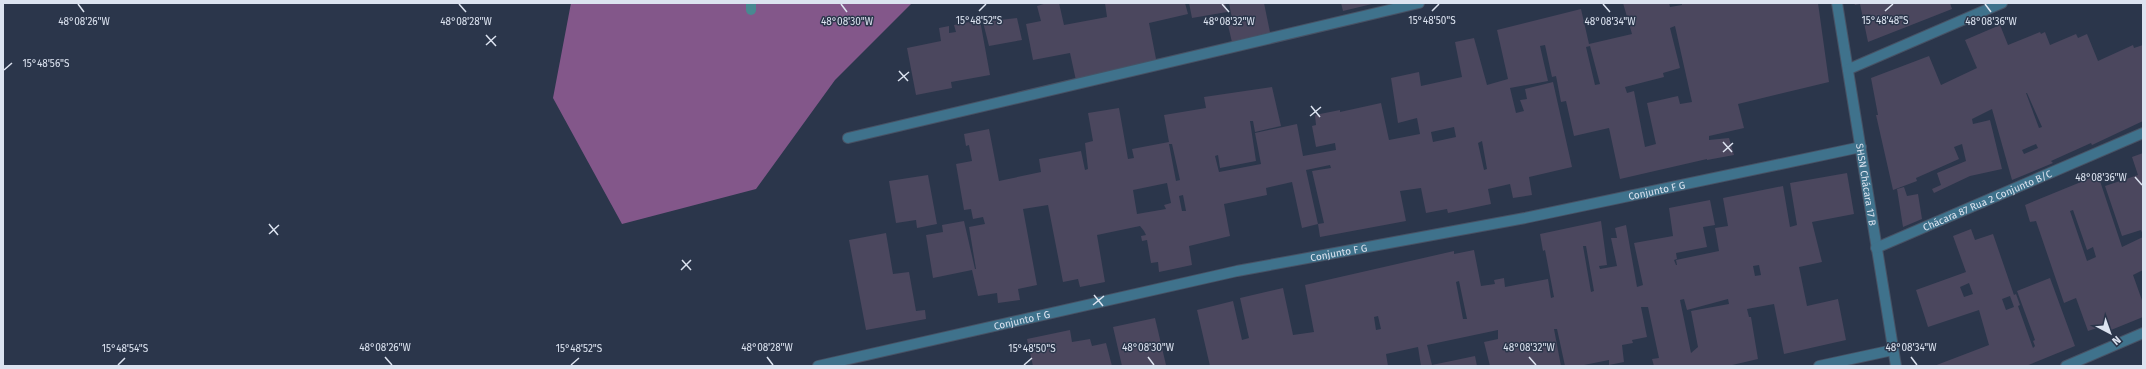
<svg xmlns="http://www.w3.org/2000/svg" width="2146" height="369" viewBox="0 0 2146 369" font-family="'Fira Sans',sans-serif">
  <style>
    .forest { fill: #83578a }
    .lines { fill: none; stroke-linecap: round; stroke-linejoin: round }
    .stream { stroke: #488991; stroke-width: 10 }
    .building { fill: #4b475e; fill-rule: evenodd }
    .minor-casing { stroke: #475265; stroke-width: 12 }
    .minor { stroke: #3f728c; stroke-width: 10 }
    .ticks { fill: none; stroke: #dce3f0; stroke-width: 1.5 }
    .labels { text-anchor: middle; stroke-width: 3; stroke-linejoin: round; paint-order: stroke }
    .street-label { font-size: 10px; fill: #dce3f0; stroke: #2b364b }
    .ticks-label { font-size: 10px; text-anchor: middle; fill: #dce3f0; stroke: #2b364b; stroke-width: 3; stroke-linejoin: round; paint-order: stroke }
  </style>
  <rect width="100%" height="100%" fill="#2b364b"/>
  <!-- forest -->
  <path class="forest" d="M 571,3 L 912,3 L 835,80 L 756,189 L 622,224 L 553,98 Z"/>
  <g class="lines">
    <!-- stream -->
    <path class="stream" d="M 751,10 L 751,3"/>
  </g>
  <!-- building -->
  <path class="building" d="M 1047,3 L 1059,3 L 1064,25 L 1107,17 L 1105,3 L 1185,3 L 1188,14 L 1149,23 L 1157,64 L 1139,70 L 1138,64 L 1125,67 L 1126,72 L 1077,85 L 1070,53 L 1033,60 L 1026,24 L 1041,21 L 1037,6 Z
    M 1189,3 L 1225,3 L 1227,12 L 1192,18 Z
    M 1229,3 L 1264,3 L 1272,42 L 1234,51 L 1228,25 L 1233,24 Z
    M 1341,3 L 1372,3 L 1372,4 L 1343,11 Z
    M 1623,3 L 1669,3 L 1670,7 L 1682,5 L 1682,3 L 1818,3 L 1829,82 L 1738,104 L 1744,128 L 1709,136 L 1709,140 L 1729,138 L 1734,155 L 1707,160 L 1707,159 L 1620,179 L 1609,128 L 1574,136 L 1566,101 L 1561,102 L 1556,76 L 1552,77 L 1545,45 L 1540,46 L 1548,81 L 1510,88 L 1516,113 L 1524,111 L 1520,100 L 1527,99 L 1525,89 L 1553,82 L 1572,167 L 1529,177 L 1532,195 L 1513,198 L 1510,184 L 1488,189 L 1491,204 L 1448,213 L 1447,209 L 1426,213 L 1421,188 L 1400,191 L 1406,221 L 1320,237 L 1318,224 L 1302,228 L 1292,182 L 1266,188 L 1267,195 L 1224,204 L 1230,236 L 1189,246 L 1192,265 L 1159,272 L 1158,262 L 1151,263 L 1147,240 L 1142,241 L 1141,236 L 1146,235 L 1144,231 L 1140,226 L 1097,235 L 1105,282 L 1080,287 L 1078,279 L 1063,282 L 1048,205 L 1023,209 L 1037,285 L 1018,289 L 1020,300 L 998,303 L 997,293 L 978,296 L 972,270 L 933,278 L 926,235 L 943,232 L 942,225 L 964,221 L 975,269 L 976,269 L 969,227 L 985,224 L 983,217 L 973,219 L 971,209 L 964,210 L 956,164 L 972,161 L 969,145 L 966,146 L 964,134 L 989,129 L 999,181 L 1041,172 L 1039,159 L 1081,151 L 1085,170 L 1088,169 L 1085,143 L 1093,141 L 1088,113 L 1119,108 L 1128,159 L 1134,158 L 1132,149 L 1169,142 L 1164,115 L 1206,108 L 1204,97 L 1272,87 L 1281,126 L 1255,132 L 1253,121 L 1250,121 L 1256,161 L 1220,168 L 1218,155 L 1215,156 L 1219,172 L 1261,164 L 1255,133 L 1297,124 L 1303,156 L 1336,150 L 1335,143 L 1316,147 L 1312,126 L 1316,125 L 1315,115 L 1340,110 L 1340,112 L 1381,103 L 1389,140 L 1420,134 L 1417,118 L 1398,123 L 1391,78 L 1419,72 L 1421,86 L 1462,77 L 1455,42 L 1474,38 L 1487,85 L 1508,79 L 1497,30 L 1581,9 L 1589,44 L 1632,34 ZM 1675,26 L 1692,102 L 1680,104 L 1678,96 L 1647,103 L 1656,144 L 1645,147 L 1634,91 L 1627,93 L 1625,87 L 1664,77 L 1663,73 L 1680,68 L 1670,28 ZM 1590,46 L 1600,84 L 1595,85 L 1586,47 ZM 1454,127 L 1456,137 L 1433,142 L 1431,132 ZM 1482,141 L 1487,169 L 1484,170 L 1478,143 ZM 1169,144 L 1172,144 L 1180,180 L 1176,181 ZM 1330,165 L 1331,168 L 1312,171 L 1324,223 L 1318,224 L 1306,170 ZM 1167,183 L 1171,203 L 1164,205 L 1166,209 L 1137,214 L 1133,190 ZM 1183,195 L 1186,211 L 1182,211 L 1179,196 Z
    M 1854,3 L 1950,3 L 1952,9 L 1868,42 L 1860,4 L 1855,5 Z
    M 1017,18 L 1022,40 L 989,46 L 983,22 Z
    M 980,20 L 990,75 L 951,82 L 952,88 L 916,95 L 907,48 L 941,41 L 939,28 L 949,26 L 949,33 L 956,32 L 954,25 Z
    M 2000,25 L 2008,45 L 2040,32 L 2041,34 L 2045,32 L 2050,45 L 2076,34 L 2078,38 L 2087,34 L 2098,61 L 2133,45 L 2134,48 L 2143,45 L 2143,121 L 2092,145 L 2091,143 L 2051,161 L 2053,163 L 2012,180 L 1992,109 L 1972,119 L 1973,124 L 1990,120 L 2002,169 L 1970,176 L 1934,193 L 1932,189 L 1941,185 L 1937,173 L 1966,161 L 1962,144 L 1954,147 L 1959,159 L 1916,178 L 1917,181 L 1893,190 L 1876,115 L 1878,115 L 1871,78 L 1929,56 L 1941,85 L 1977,68 L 1965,40 ZM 2026,93 L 2027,93 L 2042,127 L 2039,128 ZM 2036,144 L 2038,148 L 2024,154 L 2022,150 Z
    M 2143,153 L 2143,235 L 2141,230 L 2122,236 L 2105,186 L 2138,175 L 2132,157 Z
    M 1847,173 L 1854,214 L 1812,222 L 1822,262 L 1799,267 L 1807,306 L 1838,299 L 1846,340 L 1784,354 L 1774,304 L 1747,309 L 1749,317 L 1751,317 L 1758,359 L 1728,366 L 1654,366 L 1652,359 L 1659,358 L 1648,307 L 1641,307 L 1647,337 L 1632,340 L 1633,343 L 1622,345 L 1624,362 L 1609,365 L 1609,360 L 1579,366 L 1565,366 L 1557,329 L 1554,329 L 1561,366 L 1490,366 L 1484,342 L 1498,339 L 1498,330 L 1427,345 L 1432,365 L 1475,356 L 1477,366 L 1421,366 L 1418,347 L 1386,354 L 1388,366 L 1210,366 L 1197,310 L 1233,301 L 1242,340 L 1249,338 L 1240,298 L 1283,288 L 1293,335 L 1314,332 L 1305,285 L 1454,251 L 1454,254 L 1474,250 L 1481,286 L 1495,284 L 1494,280 L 1504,278 L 1505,287 L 1548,279 L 1551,298 L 1554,297 L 1545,250 L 1543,251 L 1540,234 L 1601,221 L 1607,265 L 1599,266 L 1600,269 L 1617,266 L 1611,238 L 1617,238 L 1615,228 L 1626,225 L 1637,287 L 1643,285 L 1634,243 L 1673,236 L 1669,208 L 1710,200 L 1715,225 L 1703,227 L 1707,247 L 1676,253 L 1677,259 L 1674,260 L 1676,265 L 1677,265 L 1676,260 L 1719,251 L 1715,228 L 1728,226 L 1723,198 L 1783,186 L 1790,227 L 1797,225 L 1790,183 ZM 1583,246 L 1586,246 L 1594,291 L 1591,292 ZM 1759,265 L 1761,275 L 1755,276 L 1753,266 ZM 1459,281 L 1467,319 L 1463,319 L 1456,282 ZM 1684,299 L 1687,310 L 1728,299 L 1729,304 L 1691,311 L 1698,347 L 1691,353 L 1680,300 ZM 1378,316 L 1381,329 L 1376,330 L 1374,317 Z
    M 928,175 L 937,224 L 917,228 L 916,220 L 896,223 L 889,181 Z
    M 2098,175 L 2122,247 L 2143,237 L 2143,270 L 2133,275 L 2143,303 L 2143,317 L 2111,330 L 2109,324 L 2088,331 L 2076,298 L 2064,303 L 2036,221 L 2030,222 L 2025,205 ZM 2073,210 L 2087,250 L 2093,247 L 2096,257 L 2087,261 L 2070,211 Z
    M 1904,187 L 1907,196 L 1918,194 L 1922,219 L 1903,227 L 1897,189 Z
    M 1971,229 L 1975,240 L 1993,234 L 2014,295 L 2016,294 L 2020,305 L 2018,306 L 2033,348 L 2035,346 L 2033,341 L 2035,340 L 2017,291 L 2050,278 L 2075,346 L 2026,366 L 1934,366 L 1989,345 L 1979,310 L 1928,327 L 1916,290 L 1966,272 L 1953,236 ZM 1969,283 L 1973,294 L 1964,297 L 1960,287 ZM 2010,296 L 2014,307 L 2006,310 L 2002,299 Z
    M 886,233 L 893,274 L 909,272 L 916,311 L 925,310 L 926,319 L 866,330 L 849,240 Z
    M 1155,318 L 1166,365 L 1122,366 L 1113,327 Z
    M 1070,330 L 1072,342 L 1090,339 L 1092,346 L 1106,343 L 1112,366 L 1033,366 L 1027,339 Z"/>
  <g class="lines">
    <defs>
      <g id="minor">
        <path id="s1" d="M 1837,3 L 1896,366"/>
        <path d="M 1849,69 L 2002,3"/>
        <path d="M 848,138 L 1419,3"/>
        <path id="s2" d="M 1876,248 L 2143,133"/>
        <path id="s3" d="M 818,366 L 1237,271 L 1525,218 L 1861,147"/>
        <path d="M 1819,366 L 1893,350"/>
        <path d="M 2066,366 L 2143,333"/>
      </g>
    </defs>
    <!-- minor casing -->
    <use href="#minor" class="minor-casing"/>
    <!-- minor -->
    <use href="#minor" class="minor"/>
  </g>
  <!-- ticks -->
  <path class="ticks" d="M 78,4 L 84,12M 459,4 L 466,12M 841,4 L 847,12M 1222,4 L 1229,12M 1603,4 L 1610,12M 1985,4 L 1991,12M 979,11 L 986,4M 1432,11 L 1439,4M 1885,11 L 1893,4M 486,35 L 496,46M 486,45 L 496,36M 4,70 L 12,63M 899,71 L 908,81M 898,81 L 909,72M 1311,106 L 1320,117M 1310,116 L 1321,107M 1723,142 L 1732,152M 1723,152 L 1733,143M 2135,177 L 2142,185M 269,224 L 278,235M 269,234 L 279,225M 682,260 L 691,270M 681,270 L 691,260M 1094,295 L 1103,306M 1093,305 L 1104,296M 385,357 L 392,365M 767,357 L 773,365M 1148,357 L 1154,365M 1529,357 L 1536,365M 1911,357 L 1917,365M 118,365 L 125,358M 571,365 L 579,358M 1024,365 L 1032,358"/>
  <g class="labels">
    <!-- street labels -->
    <g class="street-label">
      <text dy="4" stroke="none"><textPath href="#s1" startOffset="184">SHSN Chácara 17 B</textPath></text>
      <text dy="4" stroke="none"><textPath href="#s3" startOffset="857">Conjunto F G</textPath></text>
      <text dy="4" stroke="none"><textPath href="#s2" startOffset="121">Chácara 87 Rua 2 Conjunto B/C</textPath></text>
      <text dy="4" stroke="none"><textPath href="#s3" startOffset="533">Conjunto F G</textPath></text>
      <text dy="4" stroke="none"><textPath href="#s3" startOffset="209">Conjunto F G</textPath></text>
    </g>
  </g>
  <g class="ticks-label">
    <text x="979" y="24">15°48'52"S</text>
    <text x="1432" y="24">15°48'50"S</text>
    <text x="1885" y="24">15°48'48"S</text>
    <text x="1991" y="25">48°08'36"W</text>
    <text x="84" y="25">48°08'26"W</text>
    <text x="466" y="25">48°08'28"W</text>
    <text x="847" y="25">48°08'30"W</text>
    <text x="1610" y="25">48°08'34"W</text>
    <text x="1229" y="25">48°08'32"W</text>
    <text x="46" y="67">15°48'56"S</text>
    <text x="2101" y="181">48°08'36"W</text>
    <text x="385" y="351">48°08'26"W</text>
    <text x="767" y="351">48°08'28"W</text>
    <text x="1148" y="351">48°08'30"W</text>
    <text x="1529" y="351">48°08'32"W</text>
    <text x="1911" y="351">48°08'34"W</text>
    <text x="125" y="352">15°48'54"S</text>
    <text x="579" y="352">15°48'52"S</text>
    <text x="1032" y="352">15°48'50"S</text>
  </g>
  <!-- border -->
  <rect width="2146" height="369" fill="none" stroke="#dce3f0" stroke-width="8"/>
  <!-- north arrow -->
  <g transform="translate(2110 333) rotate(139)" stroke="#2b364b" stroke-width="3" paint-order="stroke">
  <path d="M0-3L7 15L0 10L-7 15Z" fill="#dce3f0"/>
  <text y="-6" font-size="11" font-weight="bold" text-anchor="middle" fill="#dce3f0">N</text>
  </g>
</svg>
